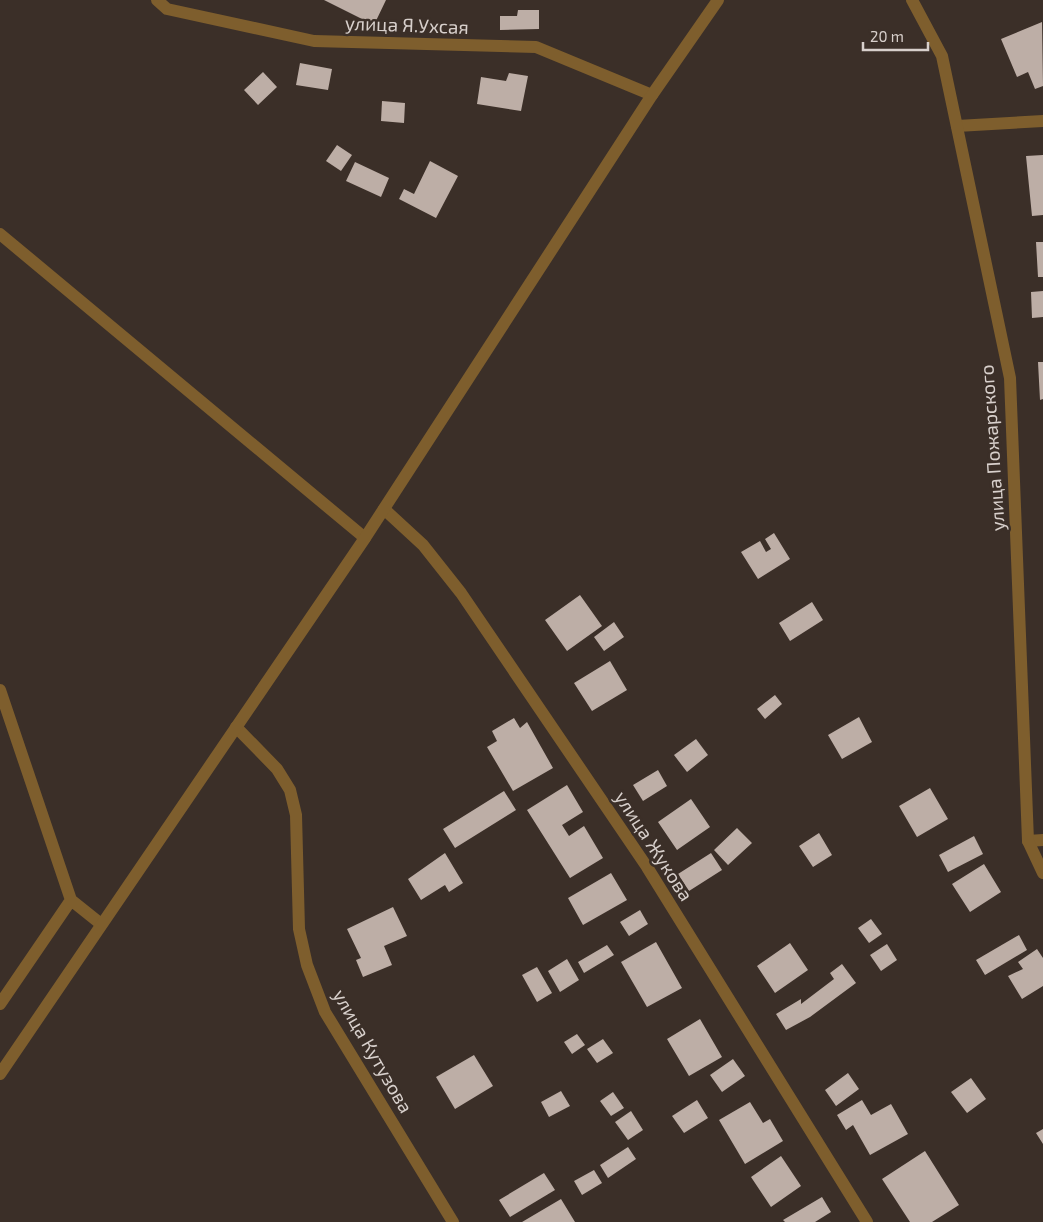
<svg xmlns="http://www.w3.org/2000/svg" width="1043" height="1222" viewBox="0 0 1043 1222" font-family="'Exo 2',sans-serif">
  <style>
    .building { fill: #bdaea6 }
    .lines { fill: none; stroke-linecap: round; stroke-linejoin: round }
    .service { stroke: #7e5e2d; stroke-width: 12 }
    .minor { stroke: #7e5e2d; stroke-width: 12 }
    .tertiary { stroke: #7e5e2d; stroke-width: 12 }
    .labels { text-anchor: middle; stroke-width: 5; stroke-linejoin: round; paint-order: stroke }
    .street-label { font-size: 19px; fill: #d8d0cc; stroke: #3b2f28 }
  </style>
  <rect width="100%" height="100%" fill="#3b2f28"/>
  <!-- building -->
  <path class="building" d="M 324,0 L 386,0 L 374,25 Z
    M 518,10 L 539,10 L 539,29 L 500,30 L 500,16 L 517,16 Z
    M 1042,22 L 1043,86 L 1035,89 L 1028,72 L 1017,77 L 1001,39 Z
    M 300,63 L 332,69 L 328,90 L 296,85 Z
    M 263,72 L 277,87 L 258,105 L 244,90 Z
    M 509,73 L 528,76 L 521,111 L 477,104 L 481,77 L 506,81 Z
    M 382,101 L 405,103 L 404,123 L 381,121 Z
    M 337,145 L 352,155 L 341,171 L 326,161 Z
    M 1043,155 L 1043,215 L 1032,216 L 1026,156 Z
    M 430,161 L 458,176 L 436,218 L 399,199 L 404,189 L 414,194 Z
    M 355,162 L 389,178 L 381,197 L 346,181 Z
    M 1036,242 L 1043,242 L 1043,277 L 1038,277 Z
    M 1043,291 L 1043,317 L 1032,318 L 1031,292 Z
    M 1038,362 L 1043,362 L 1043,399 L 1040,400 Z
    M 774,533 L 790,559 L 758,579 L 741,552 L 760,541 L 766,552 L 771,549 L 765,539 Z
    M 580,595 L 602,626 L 567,651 L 545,620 Z
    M 812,602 L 823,620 L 790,641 L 779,623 Z
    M 614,622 L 624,637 L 604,651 L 594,637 Z
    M 610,661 L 627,690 L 592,711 L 574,683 Z
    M 775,695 L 782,704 L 765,719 L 757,709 Z
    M 859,717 L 872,742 L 842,759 L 828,735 Z
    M 514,718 L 520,728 L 527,722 L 553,768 L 513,791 L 487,747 L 497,741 L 492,731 Z
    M 696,739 L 708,755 L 687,772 L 674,755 Z
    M 658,770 L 667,786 L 643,801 L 633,785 Z
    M 567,785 L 583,812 L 562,825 L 569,836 L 584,826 L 603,858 L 570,878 L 527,810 Z
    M 930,788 L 948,819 L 917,837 L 899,806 Z
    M 504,791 L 516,810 L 455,848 L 443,829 Z
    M 691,799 L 710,827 L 677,850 L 658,822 Z
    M 737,828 L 752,843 L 728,865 L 714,850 Z
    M 819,833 L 832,855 L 813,867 L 799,846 Z
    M 974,836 L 983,854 L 948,872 L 939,855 Z
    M 445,853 L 463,883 L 449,892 L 445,885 L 421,900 L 408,879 Z
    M 711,853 L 722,870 L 689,891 L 678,874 Z
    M 984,864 L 1001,892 L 970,912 L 952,884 Z
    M 611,873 L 627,900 L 583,925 L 568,898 Z
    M 393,907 L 407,936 L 384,946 L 392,965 L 363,977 L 356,960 L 361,958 L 347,929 Z
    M 640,910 L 648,924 L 629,936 L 620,922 Z
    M 871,919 L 882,934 L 869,943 L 858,928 Z
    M 1019,935 L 1027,950 L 985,975 L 976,960 Z
    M 656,942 L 682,988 L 647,1007 L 621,962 Z
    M 790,943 L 808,970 L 775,993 L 757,966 Z
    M 887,944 L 897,960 L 881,971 L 870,955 Z
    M 607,945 L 614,955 L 584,973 L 578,962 Z
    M 1037,949 L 1043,958 L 1043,986 L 1022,999 L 1008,976 L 1023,969 L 1018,962 Z
    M 567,959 L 579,980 L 560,992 L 548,971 Z
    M 842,964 L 856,983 L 810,1017 L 786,1030 L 776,1014 L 801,999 L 801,1004 L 834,979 L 830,973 Z
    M 537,967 L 552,993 L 537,1002 L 522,975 Z
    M 700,1019 L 722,1057 L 689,1076 L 667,1039 Z
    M 577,1034 L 585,1045 L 572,1054 L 564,1042 Z
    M 603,1039 L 613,1053 L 597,1063 L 587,1049 Z
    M 474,1055 L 493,1086 L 455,1109 L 436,1077 Z
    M 733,1059 L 745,1076 L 722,1092 L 710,1075 Z
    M 848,1073 L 859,1089 L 836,1106 L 825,1090 Z
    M 971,1078 L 986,1099 L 967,1113 L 951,1092 Z
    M 561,1091 L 570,1106 L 549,1117 L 541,1102 Z
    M 613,1092 L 624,1108 L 611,1116 L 600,1101 Z
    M 697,1100 L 708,1118 L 684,1133 L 672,1116 Z
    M 862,1100 L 871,1115 L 891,1104 L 908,1134 L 870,1155 L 853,1125 L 846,1130 L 837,1115 Z
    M 750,1102 L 763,1123 L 770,1119 L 783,1141 L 745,1164 L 719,1120 Z
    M 631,1111 L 643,1130 L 628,1140 L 615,1122 Z
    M 1043,1129 L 1043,1144 L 1036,1133 Z
    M 628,1147 L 636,1159 L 608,1178 L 600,1165 Z
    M 925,1151 L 959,1205 L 932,1222 L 910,1222 L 882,1179 Z
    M 781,1156 L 801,1186 L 771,1207 L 751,1177 Z
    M 594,1170 L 602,1183 L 582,1195 L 574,1181 Z
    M 544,1173 L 555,1190 L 510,1217 L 499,1200 Z
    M 822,1197 L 831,1212 L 815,1222 L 785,1222 L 783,1220 Z
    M 561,1199 L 575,1222 L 522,1222 Z"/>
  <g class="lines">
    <!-- service -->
    <path class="service" d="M 957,126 L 1043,121
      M 0,234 L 365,538
      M 0,690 L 71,900 L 101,924
      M 1028,841 L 1043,840
      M 0,1004 L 71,900"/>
    <!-- minor -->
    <path class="minor" d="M 157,0 L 167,9 L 314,41 L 536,47 L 652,95
      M 912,0 L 942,56 L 1010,378 L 1028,841 L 1043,873
      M 384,509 L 423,545 L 461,593 L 647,867 L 867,1222
      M 236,727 L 277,769 L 290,790 L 296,815 L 299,929 L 307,965 L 325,1012 L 453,1222"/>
    <!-- tertiary -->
    <path class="tertiary" d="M 0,1074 L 365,538 L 652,95 L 718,0"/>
  </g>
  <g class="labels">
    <!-- street labels -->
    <g class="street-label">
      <text transform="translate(407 25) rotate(2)" y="7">улица Я.Ухсая</text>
      <text transform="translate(992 448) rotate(-94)" y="7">улица Пожарского</text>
      <text transform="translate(654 846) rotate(57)" y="7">улица Жукова</text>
      <text transform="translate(373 1051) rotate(60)" y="7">улица Кутузова</text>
    </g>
  </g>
  <!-- scale -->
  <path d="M863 42v8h65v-8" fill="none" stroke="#d8d0cc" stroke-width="2.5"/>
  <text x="870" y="42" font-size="15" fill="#d8d0cc" stroke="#3b2f28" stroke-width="4" paint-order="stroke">20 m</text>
</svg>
